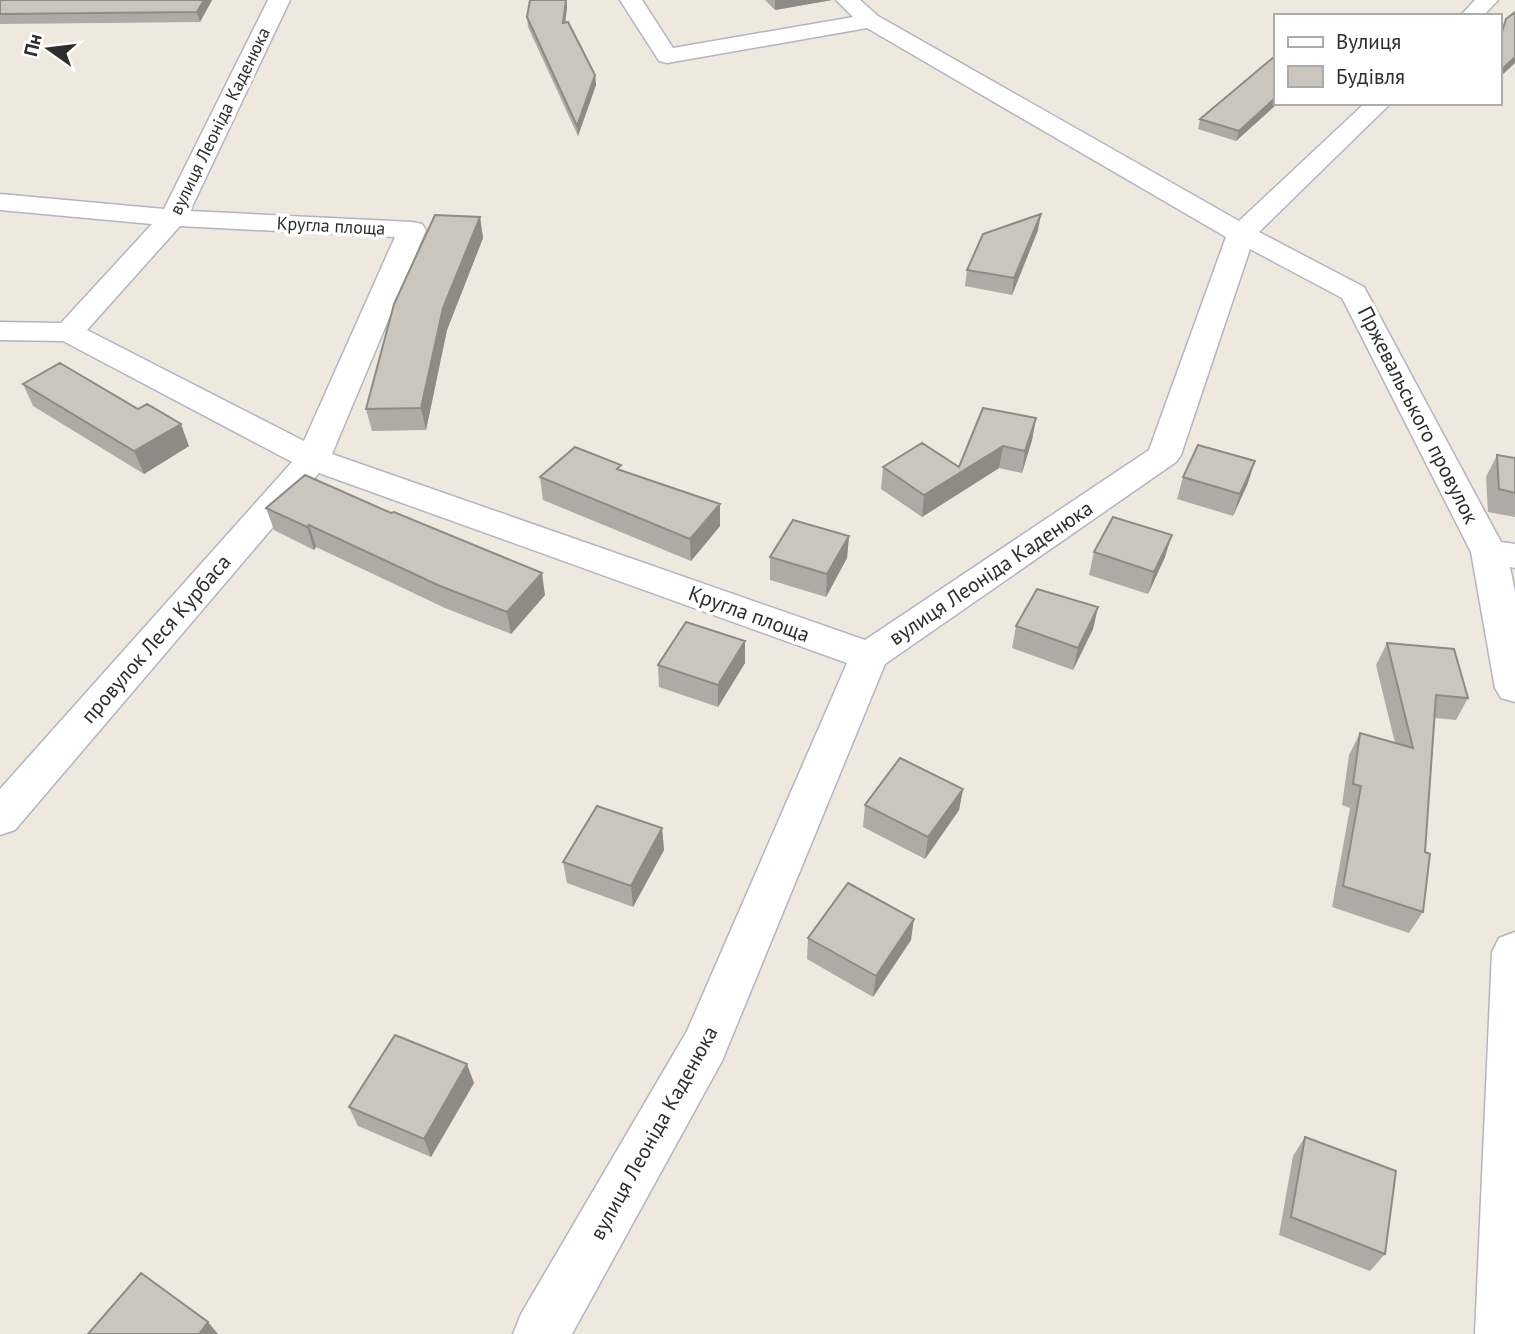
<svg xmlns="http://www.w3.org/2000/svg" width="1515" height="1334" viewBox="0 0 1515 1334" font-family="'PT Sans',sans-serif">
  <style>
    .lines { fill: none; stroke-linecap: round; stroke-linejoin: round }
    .minor-casing { stroke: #b2b5c1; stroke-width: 3 }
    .minor { fill: #fff; fill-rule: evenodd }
    .wall { fill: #afaaa3 }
    .shaded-wall { fill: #8e8b84 }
    .building { fill: #cbc6bd; stroke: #8e8b84; stroke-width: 2 }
    .labels { text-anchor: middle; stroke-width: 7; stroke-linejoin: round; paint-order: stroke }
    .far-street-label { font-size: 18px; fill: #2d2d2d; stroke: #fff }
    .street-label { font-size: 21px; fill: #2d2d2d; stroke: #fff }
  </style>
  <rect width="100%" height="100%" fill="#efe8de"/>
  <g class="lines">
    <defs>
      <path id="minor" d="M 268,0 L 290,0 L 190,211 L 412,222 L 422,224 L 426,230 L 332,454 L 865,640 L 1149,450 L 1226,237 L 867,28 L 667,63 L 659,61 L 620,0 L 642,0 L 673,48 L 853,17 L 836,0 L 860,0 L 878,16 L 1239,221 L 1365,103 L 1391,103 L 1259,232 L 1364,287 L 1501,542 L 1515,544 L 1515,568 L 1510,567 L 1515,592 L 1515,702 L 1501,698 L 1495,688 L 1471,552 L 1342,298 L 1250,249 L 1181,455 L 1176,462 L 885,664 L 722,1061 L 572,1334 L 513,1334 L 521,1314 L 687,1031 L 847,663 L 319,473 L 15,830 L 0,835 L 0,789 L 292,462 L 63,341 L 0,340 L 0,322 L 61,323 L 152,224 L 0,210 L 0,194 L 164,209 ZM 180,226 L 395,237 L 304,441 L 87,330 Z
        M 1475,0 L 1498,0 L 1483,16 L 1460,16 Z
        M 1515,932 L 1515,1334 L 1475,1334 L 1492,952 L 1499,938 Z"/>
    </defs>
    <!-- minor casing -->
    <use href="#minor" class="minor-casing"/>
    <!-- minor -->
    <use href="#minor" class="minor"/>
  </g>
  <!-- wall -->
  <path class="wall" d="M 0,0 L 212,0 L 200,22 L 0,24 Z
    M 566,0 L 567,7 L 565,23 L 595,75 L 596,85 L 578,136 L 528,27 L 527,17 Z
    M 765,0 L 832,0 L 775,10 Z
    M 1275,103 L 1278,103 L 1236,141 L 1198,129 L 1200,119 Z
    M 480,217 L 483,238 L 447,330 L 426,430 L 372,431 L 366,409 Z
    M 1038,230 L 1012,295 L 965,286 L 967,270 Z
    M 23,384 L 189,446 L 144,474 L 33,406 Z
    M 1036,418 L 1032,440 L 1022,473 L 999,468 L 922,517 L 881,489 L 883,467 L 959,467 Z
    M 1497,455 L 1515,458 L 1515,517 L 1488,512 L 1486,477 Z
    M 621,471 L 720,526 L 691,561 L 543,500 L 540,477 Z
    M 1183,477 L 1248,483 L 1233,516 L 1177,499 Z
    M 266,508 L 545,595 L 511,634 L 445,608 L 316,547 L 314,550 L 274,530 Z
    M 849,536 L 847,558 L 826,597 L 770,580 L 770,557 Z
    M 1094,552 L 1165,557 L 1148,594 L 1089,575 Z
    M 1098,607 L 1093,629 L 1073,670 L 1012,648 L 1016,626 Z
    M 745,641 L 745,663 L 718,707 L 659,687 L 658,665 Z
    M 1387,643 L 1468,698 L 1456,720 L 1435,718 L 1425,852 L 1423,912 L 1409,933 L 1332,907 L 1350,808 L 1342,805 L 1349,755 L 1360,733 L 1395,743 L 1376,665 Z
    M 963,789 L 959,810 L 925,859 L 863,827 L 865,805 Z
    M 662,828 L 664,850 L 633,907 L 567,883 L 563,862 Z
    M 808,938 L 911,940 L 873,997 L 807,959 Z
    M 474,1083 L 431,1157 L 358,1126 L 349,1107 Z
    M 1305,1137 L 1385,1254 L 1370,1271 L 1279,1235 L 1293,1156 Z"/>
  <!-- shaded-wall -->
  <path class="shaded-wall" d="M 204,0 L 212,0 L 200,22 L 197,12 Z
    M 566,0 L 567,7 L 564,32 L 563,23 Z
    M 775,0 L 832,0 L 775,10 Z
    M 1515,57 L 1515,63 L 1499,78 L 1499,72 Z
    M 595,75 L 596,85 L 578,136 L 577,126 Z
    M 1275,98 L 1275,103 L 1278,103 L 1236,141 L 1239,131 Z
    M 1041,214 L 1038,230 L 1012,295 L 1014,278 Z
    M 480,217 L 483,238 L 447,330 L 426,430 L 421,408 L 443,308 Z
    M 1036,418 L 1032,440 L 1022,473 L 1025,451 Z
    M 181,424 L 189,446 L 144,474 L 134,451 Z
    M 1003,446 L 999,468 L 922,517 L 924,495 Z
    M 1255,461 L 1248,483 L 1233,516 L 1240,494 Z
    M 720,504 L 720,526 L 691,561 L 690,539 Z
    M 309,525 L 316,547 L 314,550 L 307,527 Z
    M 1172,535 L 1165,557 L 1148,594 L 1154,572 Z
    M 849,536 L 847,558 L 826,597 L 827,574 Z
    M 542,573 L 545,595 L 511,634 L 507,612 Z
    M 1098,607 L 1093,629 L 1073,670 L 1078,648 Z
    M 745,641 L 745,663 L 718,707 L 718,685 Z
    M 963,789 L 959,810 L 925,859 L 928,837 Z
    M 662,828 L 664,850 L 633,907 L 631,886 Z
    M 914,919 L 911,940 L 873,997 L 876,976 Z
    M 467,1064 L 474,1083 L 431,1157 L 424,1139 Z
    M 208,1322 L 218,1334 L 199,1334 Z"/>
  <!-- building -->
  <path class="building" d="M 0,0 L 204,0 L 197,12 L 0,14 Z
    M 530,0 L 566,0 L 563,23 L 568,22 L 595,75 L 577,126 L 527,17 Z
    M 1515,12 L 1515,57 L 1499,72 L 1499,42 L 1506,19 Z
    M 1275,56 L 1275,98 L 1239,131 L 1200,119 Z
    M 1041,214 L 1014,278 L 967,270 L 983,234 Z
    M 435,215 L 480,217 L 443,308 L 421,408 L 366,409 L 394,304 Z
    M 60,363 L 138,409 L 147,404 L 181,424 L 134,451 L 23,384 Z
    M 983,408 L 1036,418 L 1025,451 L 1003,446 L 924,495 L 883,467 L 922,443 L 959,467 Z
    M 1198,445 L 1255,461 L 1240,494 L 1183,477 Z
    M 575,447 L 621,465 L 617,469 L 720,504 L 690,539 L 540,477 Z
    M 1497,455 L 1515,458 L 1515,493 L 1499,489 Z
    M 305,475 L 391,513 L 394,512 L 542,573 L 507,612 L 440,586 L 309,525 L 307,527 L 266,508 Z
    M 1113,517 L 1172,535 L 1154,572 L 1094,552 Z
    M 793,520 L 849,536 L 827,574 L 770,557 Z
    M 1037,589 L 1098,607 L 1078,648 L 1016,626 Z
    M 686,622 L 745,641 L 718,685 L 658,665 Z
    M 1387,643 L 1454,649 L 1468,698 L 1436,695 L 1425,852 L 1430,854 L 1423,912 L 1343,886 L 1361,786 L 1353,784 L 1360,733 L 1413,748 Z
    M 900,758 L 963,789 L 928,837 L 865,805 Z
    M 597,806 L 662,828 L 631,886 L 563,862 Z
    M 848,883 L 914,919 L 876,976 L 808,938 Z
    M 395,1035 L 467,1064 L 424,1139 L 349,1107 Z
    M 1305,1137 L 1396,1171 L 1385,1254 L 1291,1217 Z
    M 141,1273 L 208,1322 L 199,1334 L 88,1334 Z"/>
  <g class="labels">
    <!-- far-street labels -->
    <g class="far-street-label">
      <text transform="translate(220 121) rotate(-64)" y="6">вулиця Леоніда Каденюка</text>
      <text transform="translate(331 226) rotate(3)" y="6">Кругла площа</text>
    </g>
    <!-- street labels -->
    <g class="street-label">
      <text transform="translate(1418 415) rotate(63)" y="7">Пржевальського провулок</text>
      <text transform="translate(991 573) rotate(-34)" y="7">вулиця Леоніда Каденюка</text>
      <text transform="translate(749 614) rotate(20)" y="7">Кругла площа</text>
      <text transform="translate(156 639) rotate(-49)" y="7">провулок Леся Курбаса</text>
      <text transform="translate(654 1133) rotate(-61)" y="7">вулиця Леоніда Каденюка</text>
    </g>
  </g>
  <!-- legend -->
  <rect x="1274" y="14" width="228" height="91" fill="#ffffff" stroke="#ababab" stroke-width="2"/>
  <rect x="1288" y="37" width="35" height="10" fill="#ffffff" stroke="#ababab" stroke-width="2"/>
  <text x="1336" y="49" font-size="21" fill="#2d2d2d">Вулиця</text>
  <rect x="1288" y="66" width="35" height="21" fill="#cbc6bd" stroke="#ababab" stroke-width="2"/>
  <text x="1336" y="84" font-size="21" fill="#2d2d2d">Будівля</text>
  <!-- north arrow -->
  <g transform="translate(49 49) rotate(284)" stroke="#ffffff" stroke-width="5" paint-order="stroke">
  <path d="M0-5L12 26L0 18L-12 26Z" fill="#2d2d2d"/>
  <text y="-10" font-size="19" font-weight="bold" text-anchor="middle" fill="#2d2d2d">Пн</text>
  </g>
</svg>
